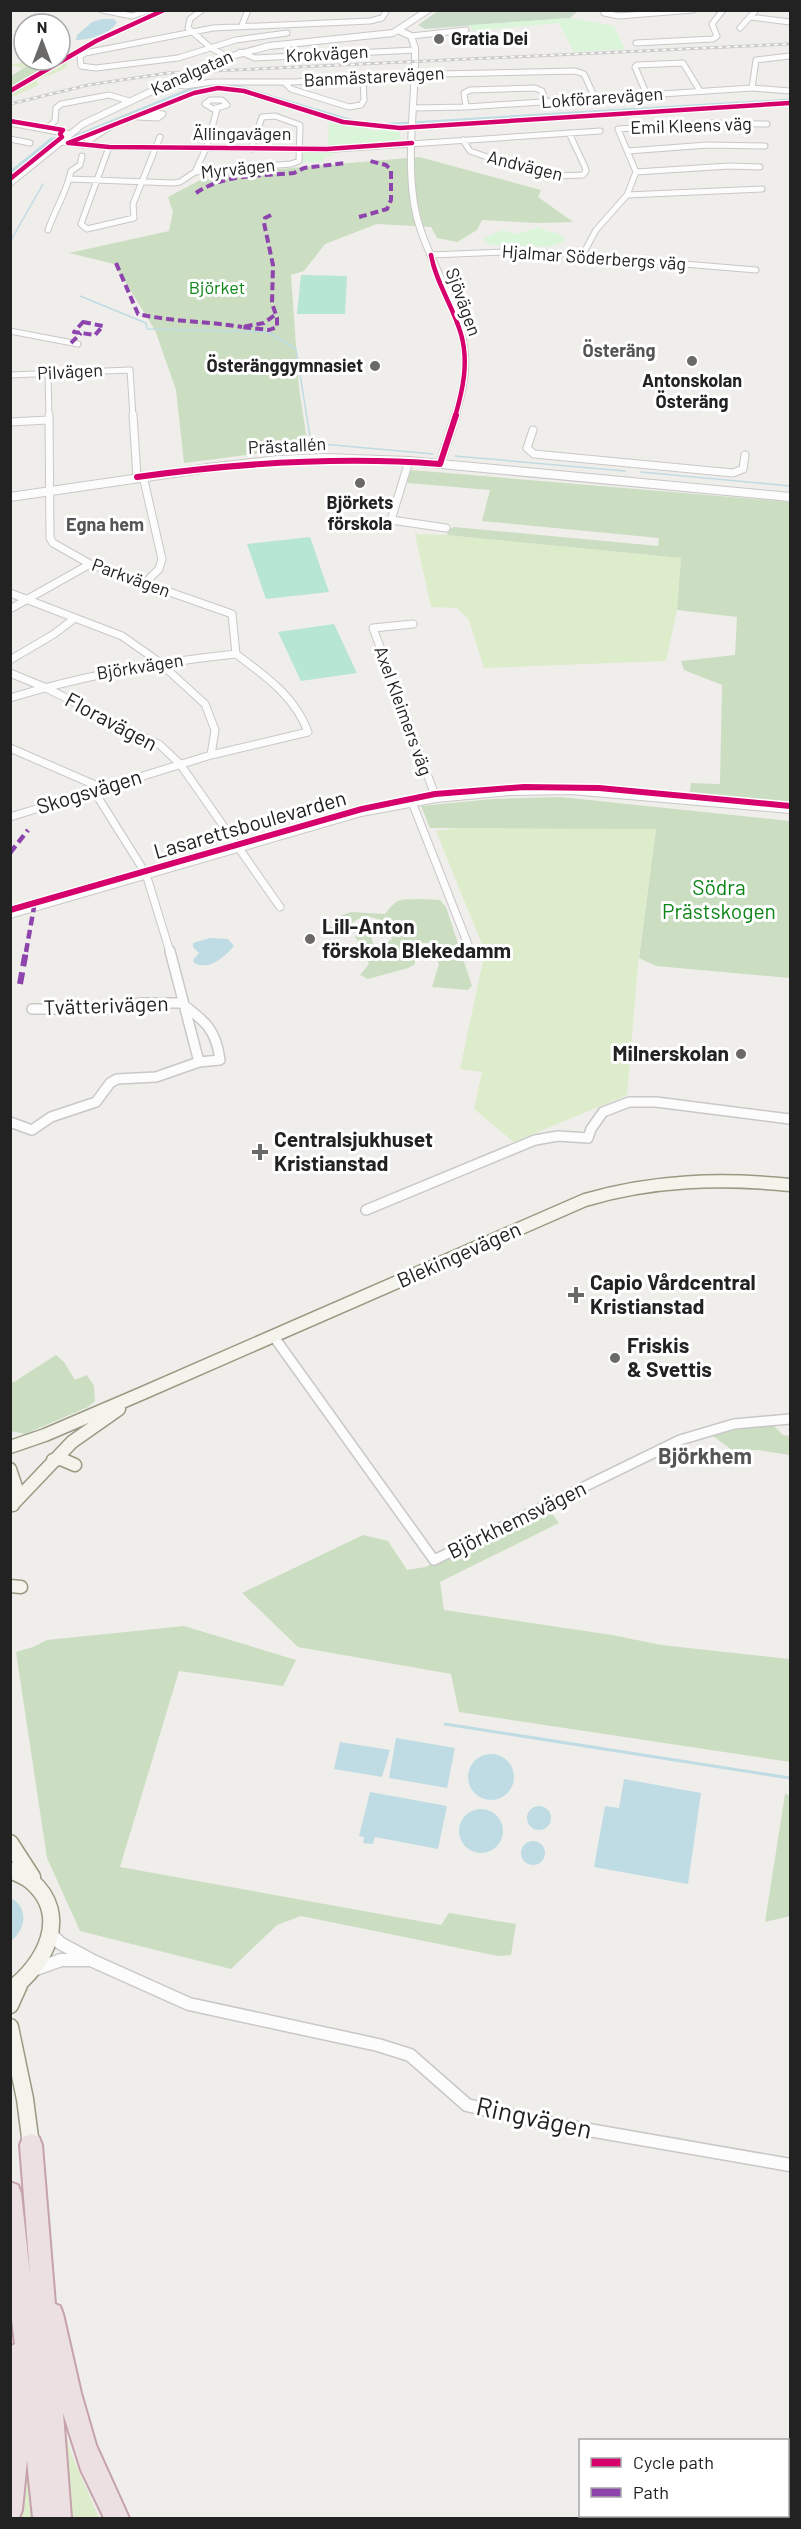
<svg xmlns="http://www.w3.org/2000/svg" width="801" height="2529" viewBox="0 0 801 2529" font-family="Barlow,sans-serif">
  <style>
    .grass { fill: #ddeccb }
    .forest { fill: #cbdec1 }
    .cemetery { fill: #cadbca }
    .park { fill: #daf5da }
    .pitch { fill: #b7e6d2 }
    .water { fill: #bfdbe3 }
    .lines { fill: none; stroke-linecap: round; stroke-linejoin: round }
    .stream-far1 { stroke: #bfdbe3; stroke-width: 1.5 }
    .stream { stroke: #bfdbe3; stroke-width: 3 }
    .canal { stroke: #bfdbe3; stroke-width: 5 }
    .minor-far3-casing { stroke: #c9c8c7; stroke-width: 7 }
    .minor-far2-casing { stroke: #c9c8c7; stroke-width: 9 }
    .minor-far1-casing { stroke: #c9c8c7; stroke-width: 12 }
    .minor-casing { stroke: #c9c8c7; stroke-width: 15 }
    .tertiary-far1-casing { stroke: #c9c8c7; stroke-width: 8 }
    .tertiary-casing { stroke: #c9c8c7; stroke-width: 10 }
    .secondary-far1-casing { stroke: #999a82; stroke-width: 15 }
    .secondary-casing { stroke: #999a82; stroke-width: 19 }
    .motorway-casing { stroke: #c5a2ac; stroke-width: 4 }
    .minor-far3 { stroke: #fdfcfc; stroke-width: 5 }
    .minor-far2 { stroke: #fdfcfc; stroke-width: 7 }
    .minor-far1 { stroke: #fdfcfc; stroke-width: 9 }
    .minor { stroke: #fdfcfc; stroke-width: 12 }
    .tertiary-far1 { stroke: #fdfcfc; stroke-width: 6 }
    .tertiary { stroke: #fdfcfc; stroke-width: 8 }
    .secondary-far1 { stroke: #f4f4ed; stroke-width: 12 }
    .secondary { stroke: #f4f4ed; stroke-width: 16 }
    .motorway { fill: #ece0e2; fill-rule: evenodd }
    .rail-casing { stroke: #ccc; stroke-width: 3 }
    .rail { stroke: #fff; stroke-width: 1.5; stroke-dasharray: 4; stroke-linecap: butt }
    .quiet-far2 { stroke: #8e44ad; stroke-width: 4; stroke-dasharray: 8 4; stroke-linecap: butt }
    .quiet-far1 { stroke: #8e44ad; stroke-width: 4.5; stroke-dasharray: 9 4.5; stroke-linecap: butt }
    .quiet { stroke: #8e44ad; stroke-width: 6; stroke-dasharray: 12 6; stroke-linecap: butt }
    .cycleway-far1-casing { stroke: #fff; stroke-width: 7 }
    .cycleway-casing { stroke: #fff; stroke-width: 9 }
    .cycleway-far1 { stroke: #d6006c; stroke-width: 4.5 }
    .cycleway { stroke: #d6006c; stroke-width: 6 }
    .poi-dot { fill: #6a6968; stroke: #fff; stroke-width: 2 }
    .labels { text-anchor: middle; stroke-width: 6; stroke-linejoin: round; paint-order: stroke }
    .far-poi-label { font-size: 18px; font-weight: bold; fill: #222; stroke: #fff }
    .far-street-label { font-size: 18px; fill: #222; stroke: #fff }
    .far-park-label { font-size: 18px; fill: #0c8416; stroke: #fff }
    .far-neighbourhood-label { font-size: 18px; font-weight: bold; fill: #555; stroke: #fff }
    .street-label { font-size: 21px; fill: #222; stroke: #fff }
    .park-label { font-size: 21px; fill: #0c8416; stroke: #fff }
    .poi-label { font-size: 21px; font-weight: bold; fill: #222; stroke: #fff; text-anchor: start }
    .neighbourhood-label { font-size: 22px; font-weight: bold; fill: #555; stroke: #fff }
    .near-street-label { font-size: 26px; fill: #222; stroke: #fff }
  </style>
  <rect width="100%" height="100%" fill="#f0eeeb"/>
  <!-- grass -->
  <path class="grass" d="M 98,38 L 103,40 L 80,52 L 66,64 L 68,66 C 53,76 50,74 36,80 L 39,85 L 15,96 L 11,95 L 11,90 L 45,68 L 32,63 L 23,68 L 11,65 L 11,64 L 60,60 L 60,56 Z
    M 415,534 L 447,535 L 681,558 L 677,610 L 666,661 L 484,668 L 469,620 L 457,608 L 431,607 Z
    M 541,817 L 656,829 L 639,954 L 627,1095 L 514,1142 L 474,1109 L 482,1072 L 460,1069 L 485,952 L 436,831 Z
    M 59,2406 L 71,2453 L 99,2518 L 72,2518 Z
    M 29,2437 L 36,2518 L 16,2518 L 18,2512 Z"/>
  <!-- forest -->
  <path class="forest" d="M 39,61 L 48,65 L 11,90 L 11,76 L 32,63 Z
    M 419,157 L 541,190 L 538,197 L 573,222 L 538,223 L 482,220 L 477,230 L 457,242 L 437,238 L 431,227 L 377,224 L 325,244 L 304,271 L 291,275 L 299,388 L 308,447 L 184,463 L 176,390 L 155,330 L 114,264 L 69,253 L 169,231 L 173,212 L 168,197 L 210,175 Z
    M 411,470 L 790,502 L 790,802 L 690,793 L 691,783 L 720,784 L 722,685 L 684,670 L 681,661 L 735,655 L 737,617 L 677,610 L 681,558 L 447,535 L 448,530 L 454,527 L 658,546 L 659,538 L 482,521 L 490,490 L 407,483 Z
    M 560,797 L 790,821 L 790,978 L 656,966 L 639,958 L 656,829 L 430,828 L 421,806 L 492,799 Z
    M 422,899 L 440,900 L 446,907 L 472,986 L 468,990 L 432,987 L 439,964 L 430,943 L 420,943 L 415,954 L 415,964 L 408,968 L 368,979 L 360,975 L 369,964 L 355,936 L 360,931 L 369,931 L 374,946 L 382,945 L 391,940 L 394,930 L 391,923 C 366,915 360,912 343,933 L 332,932 L 328,928 L 340,924 L 340,916 L 351,912 L 385,914 C 399,896 400,900 422,899 Z
    M 56,1355 L 64,1362 L 75,1380 L 87,1375 L 94,1386 L 95,1401 L 88,1407 L 25,1434 L 11,1431 L 11,1382 L 14,1382 Z
    M 772,1424 L 783,1435 L 790,1436 L 790,1455 L 758,1450 L 732,1450 L 710,1434 Z
    M 550,1511 L 559,1523 L 440,1582 L 444,1610 L 612,1635 L 661,1645 L 790,1659 L 790,1762 L 459,1712 L 451,1674 L 298,1647 L 242,1593 L 363,1535 L 388,1541 L 407,1570 L 425,1567 Z
    M 184,1626 L 296,1660 L 283,1686 L 179,1671 L 120,1867 L 441,1925 L 449,1913 L 516,1924 L 511,1955 L 498,1956 L 301,1916 L 277,1925 L 231,1969 L 80,1931 L 47,1858 L 16,1652 L 33,1647 L 47,1640 Z
    M 785,1794 L 790,1795 L 790,1916 L 765,1922 Z"/>
  <!-- cemetery -->
  <path class="cemetery" d="M 438,11 L 578,11 L 570,18 L 425,29 L 418,25 Z"/>
  <!-- park -->
  <path class="park" d="M 570,18 L 614,26 L 625,49 L 574,52 L 559,23 L 473,31 L 469,25 Z
    M 329,120 L 367,128 L 372,131 L 399,130 L 400,137 L 404,139 L 391,142 L 340,147 L 334,151 L 333,156 L 326,156 L 323,162 L 301,162 L 302,153 L 328,147 Z
    M 539,227 C 547,234 557,230 564,238 L 564,242 L 548,247 L 490,245 L 483,239 L 502,230 L 518,234 Z"/>
  <!-- pitch -->
  <path class="pitch" d="M 301,275 L 347,276 L 345,314 L 297,314 Z
    M 310,537 L 329,592 L 266,599 L 247,544 Z
    M 334,624 L 357,673 L 301,681 L 278,632 Z"/>
  <!-- water -->
  <path class="water" d="M 102,19 L 113,19 L 117,22 C 111,34 89,40 76,40 L 77,35 L 92,22 Z
    M 210,938 L 228,939 L 234,946 C 224,957 210,971 194,963 L 193,960 L 199,953 L 193,947 L 193,943 Z
    M 396,1738 L 455,1748 L 447,1788 L 389,1778 Z
    M 340,1742 L 390,1750 L 382,1777 L 334,1769 Z
    M468 1777a23 23 0 1 1 46 0a23 23 0 1 1-46 0Z
    M 624,1779 L 701,1793 L 688,1884 L 594,1867 L 605,1806 L 619,1808 Z
    M 370,1792 L 447,1806 L 438,1849 L 375,1837 L 373,1844 L 363,1843 L 364,1837 L 359,1836 Z
    M527 1818a12 12 0 1 1 24 0a12 12 0 1 1-24 0Z
    M459 1831a22 22 0 1 1 44 0a22 22 0 1 1-44 0Z
    M521 1853a12 12 0 1 1 24 0a12 12 0 1 1-24 0Z
    M 11,1898 C 29,1908 26,1929 11,1941 Z"/>
  <g class="lines">
    <!-- stream-far1 -->
    <path class="stream-far1" d="M 10,242 L 43,184
      M 80,296 L 146,323 L 147,329 L 264,332 L 270,333 L 296,349 L 311,443 L 433,454
      M 455,456 L 625,471
      M 641,472 L 790,486"/>
    <!-- stream -->
    <path class="stream" d="M 445,1724 L 790,1778"/>
    <!-- canal -->
    <path class="canal" d="M 10,174 L 52,140 L 76,137 L 191,90 L 216,86 L 239,88 L 356,123 L 378,126 L 790,101"/>
    <defs>
      <path id="minor-far3" d="M 102,10 L 132,16 L 150,10
        M 202,10 L 190,19 L 188,28 L 211,48 L 226,56
        M 604,13 L 619,16 L 693,10
        M 750,17 L 790,22
        M 242,25 L 248,10
        M 740,28 L 756,10
        M 287,33 L 236,40 L 178,58 L 96,68 L 81,66 L 80,56 L 85,53 L 213,28 L 370,21 L 382,18 L 387,10
        M 411,36 L 466,30
        M 636,43 L 713,39 L 717,36 L 712,24 L 723,10
        M 240,52 L 255,58 L 415,50
        M 284,82 L 291,89 L 349,107 L 361,105 L 364,100 L 363,77
        M 168,83 L 185,86 L 212,82 L 294,82 L 391,75 L 575,71 L 584,74 L 595,98
        M 752,88 L 756,60 L 790,56
        M 647,95 L 635,67 L 637,65 L 683,63 L 700,91
        M 210,100 L 222,100 L 227,105 L 213,109 L 205,104 Z
        M 466,107 L 464,93 L 470,90 L 535,88 L 542,91 L 546,102
        M 413,108 L 466,107 L 752,88 L 790,91
        M 10,123 L 69,134
        M 46,129 L 55,121 L 56,108 L 61,104 L 109,95 L 129,101
        M 10,139 L 30,143
        M 463,140 L 470,151 L 516,167 L 556,176 L 583,175 L 586,171 L 585,167 L 569,133
        M 61,142 L 109,147 L 336,149 L 600,131
        M 83,145 C 104,129 136,109 163,114 L 158,118 L 138,117
        M 109,147 L 81,224 L 87,229 L 134,218 L 133,204 L 160,137
        M 628,151 L 707,145 L 765,146
        M 195,172 L 207,146 L 217,109
        M 636,172 L 729,166 L 760,167
        M 70,179 L 173,183 L 180,182 L 195,172 L 291,164 L 299,161 L 300,125 L 275,116 L 262,117 L 251,149
        M 627,195 L 762,189
        M 48,230 C 55,209 67,192 71,171 L 80,165 L 82,156
        M 431,255 L 529,251 L 756,270
        M 582,256 L 596,230 L 627,195 L 636,172 L 618,129 L 710,123 L 767,124
        M 10,331 L 78,344
        M 48,374 L 49,417
        M 10,375 L 130,370 L 133,417"/>
      <path id="minor-far2" d="M 133,415 L 137,477
        M 10,422 L 48,420
        M 533,430 L 527,448 L 534,454 L 733,473 L 743,469 L 745,455
        M 409,461 L 391,520 L 446,528
        M 143,476 L 162,559 L 159,569 L 145,583
        M 10,593 L 122,636 L 159,662 L 205,704 L 215,730 L 211,755
        M 10,609 L 90,564
        M 413,624 L 373,628 L 436,798
        M 10,660 L 54,634 L 75,618
        M 10,673 L 44,687 L 160,745 L 180,764 L 280,907
        M 10,698 C 84,675 159,662 236,654
        M 10,748 L 102,788
        M 94,791 L 146,874 L 170,952
        M 412,802 L 471,952
        M 10,817 L 211,755 L 308,732 C 295,696 265,676 236,654 L 232,614 L 90,564 L 53,543 L 50,538 L 49,415"/>
      <path id="minor-far1" d="M 170,951 L 199,1062
        M 471,951 L 472,954
        M 32,1009 L 106,1009 L 141,1003 L 181,1003
        M 10,1122 L 32,1130 L 51,1117 L 96,1102 L 110,1083 L 117,1079 L 156,1077 L 199,1062 L 220,1060 C 216,1029 205,1021 181,1003
        M 366,1210 L 535,1140 L 558,1136 L 588,1138 L 591,1129 L 603,1112 L 629,1102 L 656,1102 L 790,1119
        M 274,1337 L 434,1560 L 680,1440 L 734,1424 L 790,1419"/>
      <path id="minor" d="M 51,1934 L 60,1943 L 93,1961 L 189,2004 L 378,2045 L 410,2055 L 467,2105 L 520,2118 L 790,2165
        M 36,1969 L 61,1960 L 89,1960"/>
      <path id="tertiary-far1" d="M 400,31 L 411,36 L 415,48 C 416,99 406,152 414,203 C 422,256 461,300 465,354 C 467,375 461,397 455,417
        M 10,183 L 83,124 L 217,60 L 269,46 L 393,33 L 428,10"/>
      <path id="tertiary" d="M 440,464 L 456,415
        M 10,497 L 208,468 L 278,460 L 325,458 L 409,461 L 790,497
        M 10,914 L 361,812 L 436,798 L 511,791 L 571,790 L 790,809"/>
      <path id="secondary-far1" d="M 10,1447 L 45,1435 L 143,1393 L 585,1200 C 653,1180 720,1178 790,1185
        M 53,1460 L 61,1459 L 75,1465
        M 10,1469 L 16,1487 L 13,1505
        M 13,1504 L 72,1442 L 119,1409
        M 10,1586 L 21,1587"/>
      <path id="secondary" d="M 10,1843 L 32,1877
        M 10,1870 C 17,1873 25,1876 31,1881 C 71,1915 45,1965 10,1990
        M 10,2005 L 19,1985
        M 10,2027 L 25,2099 L 31,2145"/>
      <path id="motorway" d="M 31,2134 L 39,2137 L 42,2145 L 55,2304 L 60,2306 L 63,2314 L 81,2393 L 96,2445 L 129,2518 L 104,2518 L 81,2470 L 63,2413 L 71,2518 L 33,2518 L 27,2460 L 22,2510 L 19,2518 L 10,2518 L 10,2347 L 15,2344 L 10,2304 L 10,2182 L 18,2185 L 21,2193 L 30,2275 L 20,2145 L 23,2137 Z"/>
    </defs>
    <!-- minor-far3 casing -->
    <use href="#minor-far3" class="minor-far3-casing"/>
    <!-- minor-far2 casing -->
    <use href="#minor-far2" class="minor-far2-casing"/>
    <!-- minor-far1 casing -->
    <use href="#minor-far1" class="minor-far1-casing"/>
    <!-- minor casing -->
    <use href="#minor" class="minor-casing"/>
    <!-- tertiary-far1 casing -->
    <use href="#tertiary-far1" class="tertiary-far1-casing"/>
    <!-- tertiary casing -->
    <use href="#tertiary" class="tertiary-casing"/>
    <!-- secondary-far1 casing -->
    <use href="#secondary-far1" class="secondary-far1-casing"/>
    <!-- secondary casing -->
    <use href="#secondary" class="secondary-casing"/>
    <!-- motorway casing -->
    <use href="#motorway" class="motorway-casing"/>
    <!-- minor-far3 -->
    <use href="#minor-far3" class="minor-far3"/>
    <!-- minor-far2 -->
    <use href="#minor-far2" class="minor-far2"/>
    <!-- minor-far1 -->
    <use href="#minor-far1" class="minor-far1"/>
    <!-- minor -->
    <use href="#minor" class="minor"/>
    <!-- tertiary-far1 -->
    <use href="#tertiary-far1" class="tertiary-far1"/>
    <!-- tertiary -->
    <use href="#tertiary" class="tertiary"/>
    <!-- secondary-far1 -->
    <use href="#secondary-far1" class="secondary-far1"/>
    <!-- secondary -->
    <use href="#secondary" class="secondary"/>
    <!-- motorway -->
    <use href="#motorway" class="motorway"/>
    <defs>
      <path id="rail" d="M 10,104 L 88,85 L 168,73 L 790,44"/>
    </defs>
    <!-- rail casing -->
    <use href="#rail" class="rail-casing"/>
    <!-- rail -->
    <use href="#rail" class="rail"/>
    <!-- quiet-far2 -->
    <path class="quiet-far2" d="M 196,193 C 223,174 261,176 294,173 L 304,168 L 345,163
      M 271,215 L 265,218 L 264,223 L 273,265 L 272,303 L 277,318 L 277,327 L 269,330 L 242,327 L 264,323 L 275,315
      M 359,217 L 387,209 L 391,200 L 391,170 L 386,165 L 370,161
      M 116,263 L 138,314 C 173,322 207,321 242,327
      M 83,322 L 103,326 L 95,335 L 74,332 Z
      M 71,343 L 81,333"/>
    <!-- quiet-far1 -->
    <path class="quiet-far1" d="M 10,853 L 28,830
      M 26,952 L 34,907"/>
    <!-- quiet -->
    <path class="quiet" d="M 20,984 L 26,951"/>
    <defs>
      <path id="cycleway-far1" d="M 10,91 L 96,41 L 164,10
        M 10,121 L 63,130 L 60,134 L 62,137 L 10,179
        M 68,143 L 194,93 L 218,88 L 244,91 L 343,122 L 400,128 L 790,103
        M 69,143 L 109,147 L 327,149 L 412,143
        M 431,255 C 436,283 453,306 461,334 C 469,362 463,389 455,417"/>
      <path id="cycleway" d="M 137,477 C 238,463 338,456 440,464 L 456,415
        M 10,910 L 362,809 L 435,794 L 524,787 L 599,788 L 790,806"/>
    </defs>
    <!-- cycleway-far1 casing -->
    <use href="#cycleway-far1" class="cycleway-far1-casing"/>
    <!-- cycleway casing -->
    <use href="#cycleway" class="cycleway-casing"/>
    <!-- cycleway-far1 -->
    <use href="#cycleway-far1" class="cycleway-far1"/>
    <!-- cycleway -->
    <use href="#cycleway" class="cycleway"/>
  </g>
  <!-- markers -->
  <g class="poi-dot">
    <circle cx="439" cy="39" r="6"/>
    <circle cx="692" cy="361" r="6"/>
    <circle cx="375" cy="366" r="6"/>
    <circle cx="360" cy="483" r="6"/>
    <circle cx="310" cy="939" r="6"/>
    <circle cx="741" cy="1054" r="6"/>
    <path d="M257 1143h6v6h6v6h-6v6h-6v-6h-6v-6h6z"/>
    <path d="M573 1286h6v6h6v6h-6v6h-6v-6h-6v-6h6z"/>
    <circle cx="615" cy="1358" r="6"/>
  </g>
  <g class="labels">
    <!-- far-poi labels -->
    <g class="far-poi-label">
      <text x="451" y="45" text-anchor="start">Gratia Dei</text>
      <text x="363" y="372" text-anchor="end">Österänggymnasiet</text>
      <text x="692" y="387">Antonskolan<tspan x="692" dy="21">Österäng</tspan></text>
      <text x="360" y="509">Björkets<tspan x="360" dy="21">förskola</tspan></text>
    </g>
    <!-- far-street labels -->
    <g class="far-street-label">
      <text transform="translate(327 54) rotate(-3)" y="6">Krokvägen</text>
      <text transform="translate(192 73) rotate(-24)" y="6">Kanalgatan</text>
      <text transform="translate(374 77) rotate(-3)" y="6">Banmästarevägen</text>
      <text transform="translate(602 98) rotate(-4)" y="6">Lokförarevägen</text>
      <text transform="translate(691 126) rotate(-2)" y="6">Emil Kleens väg</text>
      <text x="242" y="140">Ällingavägen</text>
      <text transform="translate(525 166) rotate(14)" y="6">Andvägen</text>
      <text transform="translate(238 169) rotate(-6)" y="6">Myrvägen</text>
      <text transform="translate(594 258) rotate(4)" y="6">Hjalmar Söderbergs väg</text>
      <text transform="translate(463 302) rotate(70)" y="6">Sjövägen</text>
      <text transform="translate(70 372) rotate(-3)" y="6">Pilvägen</text>
      <text transform="translate(287 446) rotate(-3)" y="6">Prästallén</text>
      <text transform="translate(131 578) rotate(20)" y="6">Parkvägen</text>
      <text transform="translate(140 667) rotate(-9)" y="6">Björkvägen</text>
      <text transform="translate(403 711) rotate(70)" y="6">Axel Kleimers väg</text>
    </g>
    <!-- far-park labels -->
    <g class="far-park-label">
      <text x="217" y="294">Björket</text>
    </g>
    <!-- far-neighbourhood labels -->
    <g class="far-neighbourhood-label">
      <text x="619" y="357">Österäng</text>
      <text x="105" y="531">Egna hem</text>
    </g>
    <!-- street labels -->
    <g class="street-label">
      <text transform="translate(111 722) rotate(28)" y="7">Floravägen</text>
      <text transform="translate(89 792) rotate(-17)" y="7">Skogsvägen</text>
      <text transform="translate(250 825) rotate(-16)" y="7">Lasarettsboulevarden</text>
      <text transform="translate(106 1006) rotate(-2)" y="7">Tvätterivägen</text>
      <text transform="translate(459 1255) rotate(-24)" y="7">Blekingevägen</text>
      <text transform="translate(517 1520) rotate(-26)" y="7">Björkhemsvägen</text>
    </g>
    <!-- park labels -->
    <g class="park-label">
      <text x="719" y="895">Södra<tspan x="719" dy="24">Prästskogen</tspan></text>
    </g>
    <!-- poi labels -->
    <g class="poi-label">
      <text x="322" y="934">Lill-Anton<tspan x="322" dy="24">förskola Blekedamm</tspan></text>
      <text x="729" y="1061" text-anchor="end">Milnerskolan</text>
      <text x="274" y="1147">Centralsjukhuset<tspan x="274" dy="24">Kristianstad</tspan></text>
      <text x="590" y="1290">Capio Vårdcentral<tspan x="590" dy="24">Kristianstad</tspan></text>
      <text x="627" y="1353">Friskis<tspan x="627" dy="24">&amp; Svettis</tspan></text>
    </g>
    <!-- neighbourhood labels -->
    <g class="neighbourhood-label">
      <text x="705" y="1464">Björkhem</text>
    </g>
    <!-- near-street labels -->
    <g class="near-street-label">
      <text transform="translate(534 2118) rotate(12)" y="9">Ringvägen</text>
    </g>
  </g>
  <!-- border -->
  <rect width="801" height="2529" fill="none" stroke="#222222" stroke-width="24"/>
  <!-- legend -->
  <rect x="579" y="2439" width="210" height="78" fill="#ffffff" stroke="#a7a7a7" stroke-width="1.5"/>
  <rect x="591" y="2458" width="30" height="9" fill="#d6006c" stroke="#a7a7a7" stroke-width="1.5"/>
  <text x="633" y="2469" font-size="18" fill="#222222">Cycle path</text>
  <rect x="591" y="2488" width="30" height="9" fill="#8e44ad" stroke="#a7a7a7" stroke-width="1.5"/>
  <text x="633" y="2499" font-size="18" fill="#222222">Path</text>
  <!-- north arrow -->
  <g transform="translate(42 42)"><circle r="28" fill="#ffffff" stroke="#a7a7a7" stroke-width="1.5"/>
  <path d="M0-4.5L10 22L0 15L-10 22Z" fill="#6a6968"/>
  <text y="-9" font-size="16" font-weight="bold" text-anchor="middle" fill="#222222">N</text>
  </g>
</svg>
